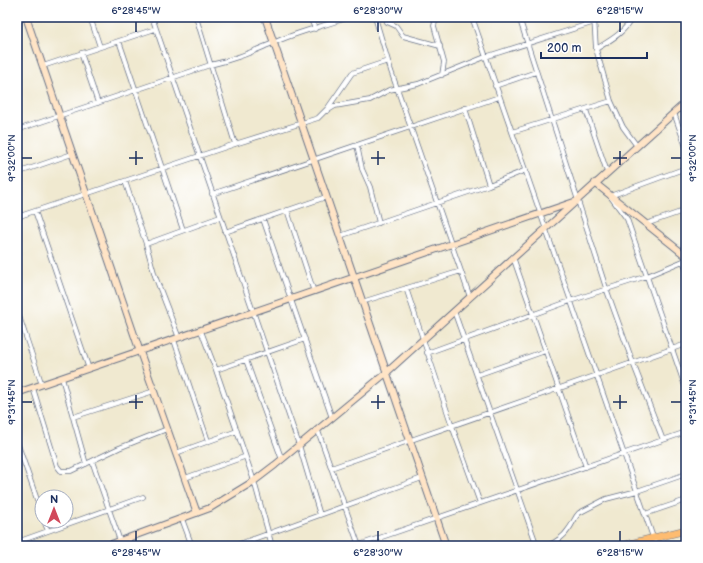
<svg xmlns="http://www.w3.org/2000/svg" width="703" height="563" viewBox="0 0 703 563" font-family="'Balsamiq Sans',sans-serif">
  <style>
    .lines { fill: none; stroke-linecap: round; stroke-linejoin: round }
    .street-casing { stroke: #667086; stroke-width: 5.5 }
    .secondary-casing { stroke: #667086; stroke-width: 8 }
    .primary-casing { stroke: #667086; stroke-width: 8 }
    .street { stroke: #fff; stroke-width: 4 }
    .secondary { stroke: #ffe4c6; stroke-width: 6 }
    .primary { stroke: #febc70; stroke-width: 7 }
    .ticks { fill: none; stroke: #1b2f5e; stroke-width: 1.5 }
    .neatline { fill: none; stroke: #1b2f5e; stroke-width: 1.5 }
    .ticks-label { font-size: 10px; text-anchor: middle; fill: #1b2f5e }
  </style>
  <rect width="100%" height="100%" fill="#fff"/>
  <filter id="ink" filterUnits="userSpaceOnUse"><feTurbulence type="fractalNoise" baseFrequency=".025" numOctaves="2"/><feDisplacementMap in="SourceGraphic" scale="8" xChannelSelector="R" yChannelSelector="G"/><feConvolveMatrix kernelMatrix="1 2 1 2 8 2 1 2 1" color-interpolation-filters="sRGB"/></filter>
  <filter id="wash" filterUnits="userSpaceOnUse"><feTurbulence type="fractalNoise" baseFrequency=".012" numOctaves="4" result="noise"/><feDisplacementMap in="SourceGraphic" scale="16" xChannelSelector="R" yChannelSelector="G"/><feGaussianBlur stdDeviation="0.9" result="paint"/><feColorMatrix in="noise" values="0 0 0 0 0 0 0 0 0 0 0 0 0 0 0 0 0 1.4 0 .05"/><feComposite in="paint" operator="in"/></filter>
  <g filter="url(#wash)">
    <rect width="100%" height="100%" fill="#f0e9d0"/>
  </g>
  <g filter="url(#ink)">
    <g class="lines">
      <defs>
        <path id="street" d="M 90,17 L 100,47
          M 152,17 L 299,445 L 320,515
          M 196,17 L 235,144
          M 310,17 L 315,29
          M 375,17 L 391,71 L 470,297
          M 386,17 L 387,22 L 396,26 L 403,36 L 440,46
          M 433,17 L 435,22 L 434,26 L 444,62 L 442,75
          M 472,17 L 656,546
          M 519,17 L 606,288 L 633,363 L 663,440
          M 594,17 L 596,49 L 611,101 L 623,127 L 637,146
          M 119,41 L 183,230
          M 596,49 C 609,41 626,32 632,17
          M 81,53 L 98,103
          M 43,66 L 155,29
          M 495,86 L 536,72
          M 465,108 L 489,185
          M 586,110 L 607,172
          M 327,111 L 335,106 L 370,100 L 389,90 L 418,84 L 485,57 L 595,22
          M 674,113 L 686,147
          M 17,130 L 210,65 C 234,60 251,52 273,43 C 297,32 324,26 349,17
          M 512,132 L 611,101
          M 357,145 L 362,169 L 370,187 L 379,223
          M 686,168 L 610,196 L 627,219 L 686,389
          M 17,173 L 72,154
          M 125,181 L 146,244 L 155,276 L 179,338
          M 212,194 L 499,97
          M 17,206 L 21,216
          M 287,210 L 314,292
          M 35,211 L 89,369
          M 17,217 L 235,144 L 318,118 L 327,109 L 352,73 L 388,61
          M 263,219 L 332,418
          M 646,224 L 686,210
          M 225,232 L 326,197
          M 340,236 L 489,185 L 526,170
          M 146,244 L 220,217
          M 513,257 L 586,467
          M 683,261 L 686,269
          M 406,288 L 452,426 L 480,503
          M 362,302 L 461,271
          M 17,310 L 42,385
          M 454,311 L 537,546
          M 201,331 L 216,370 L 254,481 L 272,546
          M 174,340 L 208,441
          M 427,353 L 570,301 L 647,276 L 683,261 L 686,259
          M 246,360 L 282,460
          M 216,370 L 305,339
          M 477,375 L 545,351
          M 62,378 L 86,464
          M 33,388 L 57,466 L 61,471 L 71,471 L 119,448 L 167,429
          M 73,417 L 154,391
          M 318,431 L 359,546
          M 17,442 L 42,514
          M 176,453 L 237,431
          M 92,461 L 120,541
          M 331,468 L 686,344
          M 185,478 L 244,457
          M 645,514 L 686,500
          M 182,519 L 192,546
          M 44,521 L 48,531
          M 17,533 L 22,546
          M 128,538 L 131,546
          M 20,541 L 143,497
          M 399,545 L 399,546
          M 234,546 L 422,478
          M 356,546 L 686,432
          M 547,546 C 556,542 563,538 568,530 C 573,524 574,518 579,513 L 606,499 L 637,491 L 686,474"/>
        <path id="secondary" d="M 26,17 L 140,352 L 197,513
          M 265,17 L 446,546
          M 595,183 L 686,256
          M 17,393 L 574,202
          M 106,546 L 210,508 L 254,481 L 275,465 L 386,373 L 686,102"/>
        <path id="primary" d="M 622,546 L 686,530"/>
      </defs>
      <!-- street casing -->
      <use href="#street" class="street-casing"/>
      <!-- secondary casing -->
      <use href="#secondary" class="secondary-casing"/>
      <!-- primary casing -->
      <use href="#primary" class="primary-casing"/>
      <!-- street -->
      <use href="#street" class="street"/>
      <!-- secondary -->
      <use href="#secondary" class="secondary"/>
      <!-- primary -->
      <use href="#primary" class="primary"/>
    </g>
  </g>
  <!-- ticks -->
  <path class="ticks" d="M 136,22 L 136,32M 378,22 L 378,32M 620,22 L 620,32M 136,151 L 136,165M 378,151 L 378,165M 620,151 L 620,165M 22,158 L 32,158M 129,158 L 143,158M 371,158 L 385,158M 613,158 L 627,158M 671,158 L 681,158M 136,395 L 136,409M 378,395 L 378,409M 620,395 L 620,409M 22,402 L 32,402M 129,402 L 143,402M 371,402 L 385,402M 613,402 L 627,402M 671,402 L 681,402M 136,531 L 136,541M 378,531 L 378,541M 620,531 L 620,541"/>
  <!-- margin -->
  <rect width="703" height="563" fill="none" stroke="#fff" stroke-width="44"/>
  <!-- north arrow -->
  <g transform="translate(54 509)"><circle r="19" fill="#ffffff" stroke="#a4acbf"/>
  <path d="M0-3L7 15L0 10L-7 15Z" fill="#d1495b"/>
  <text y="-6" font-size="11" font-weight="bold" text-anchor="middle" fill="#1b2f5e">N</text>
  </g>
  <!-- scale -->
  <path d="M541 52v6h106v-6" fill="none" stroke="#1b2f5e" stroke-width="2"/>
  <text x="547" y="52" font-size="12" fill="#1b2f5e" stroke="#ffffff" stroke-width="3" paint-order="stroke">200 m</text>
  <rect x="22" y="22" width="659" height="519" class="neatline"/>
  <g class="ticks-label">
    <text x="136" y="14">6°28'45"W</text>
    <text x="378" y="14">6°28'30"W</text>
    <text x="620" y="14">6°28'15"W</text>
    <text transform="translate(11 158) rotate(-90)" y="4">9°32'00"N</text>
    <text transform="translate(692 158) rotate(-90)" y="4">9°32'00"N</text>
    <text transform="translate(11 402) rotate(-90)" y="4">9°31'45"N</text>
    <text transform="translate(692 402) rotate(-90)" y="4">9°31'45"N</text>
    <text x="136" y="556">6°28'45"W</text>
    <text x="378" y="556">6°28'30"W</text>
    <text x="620" y="556">6°28'15"W</text>
  </g>
</svg>
